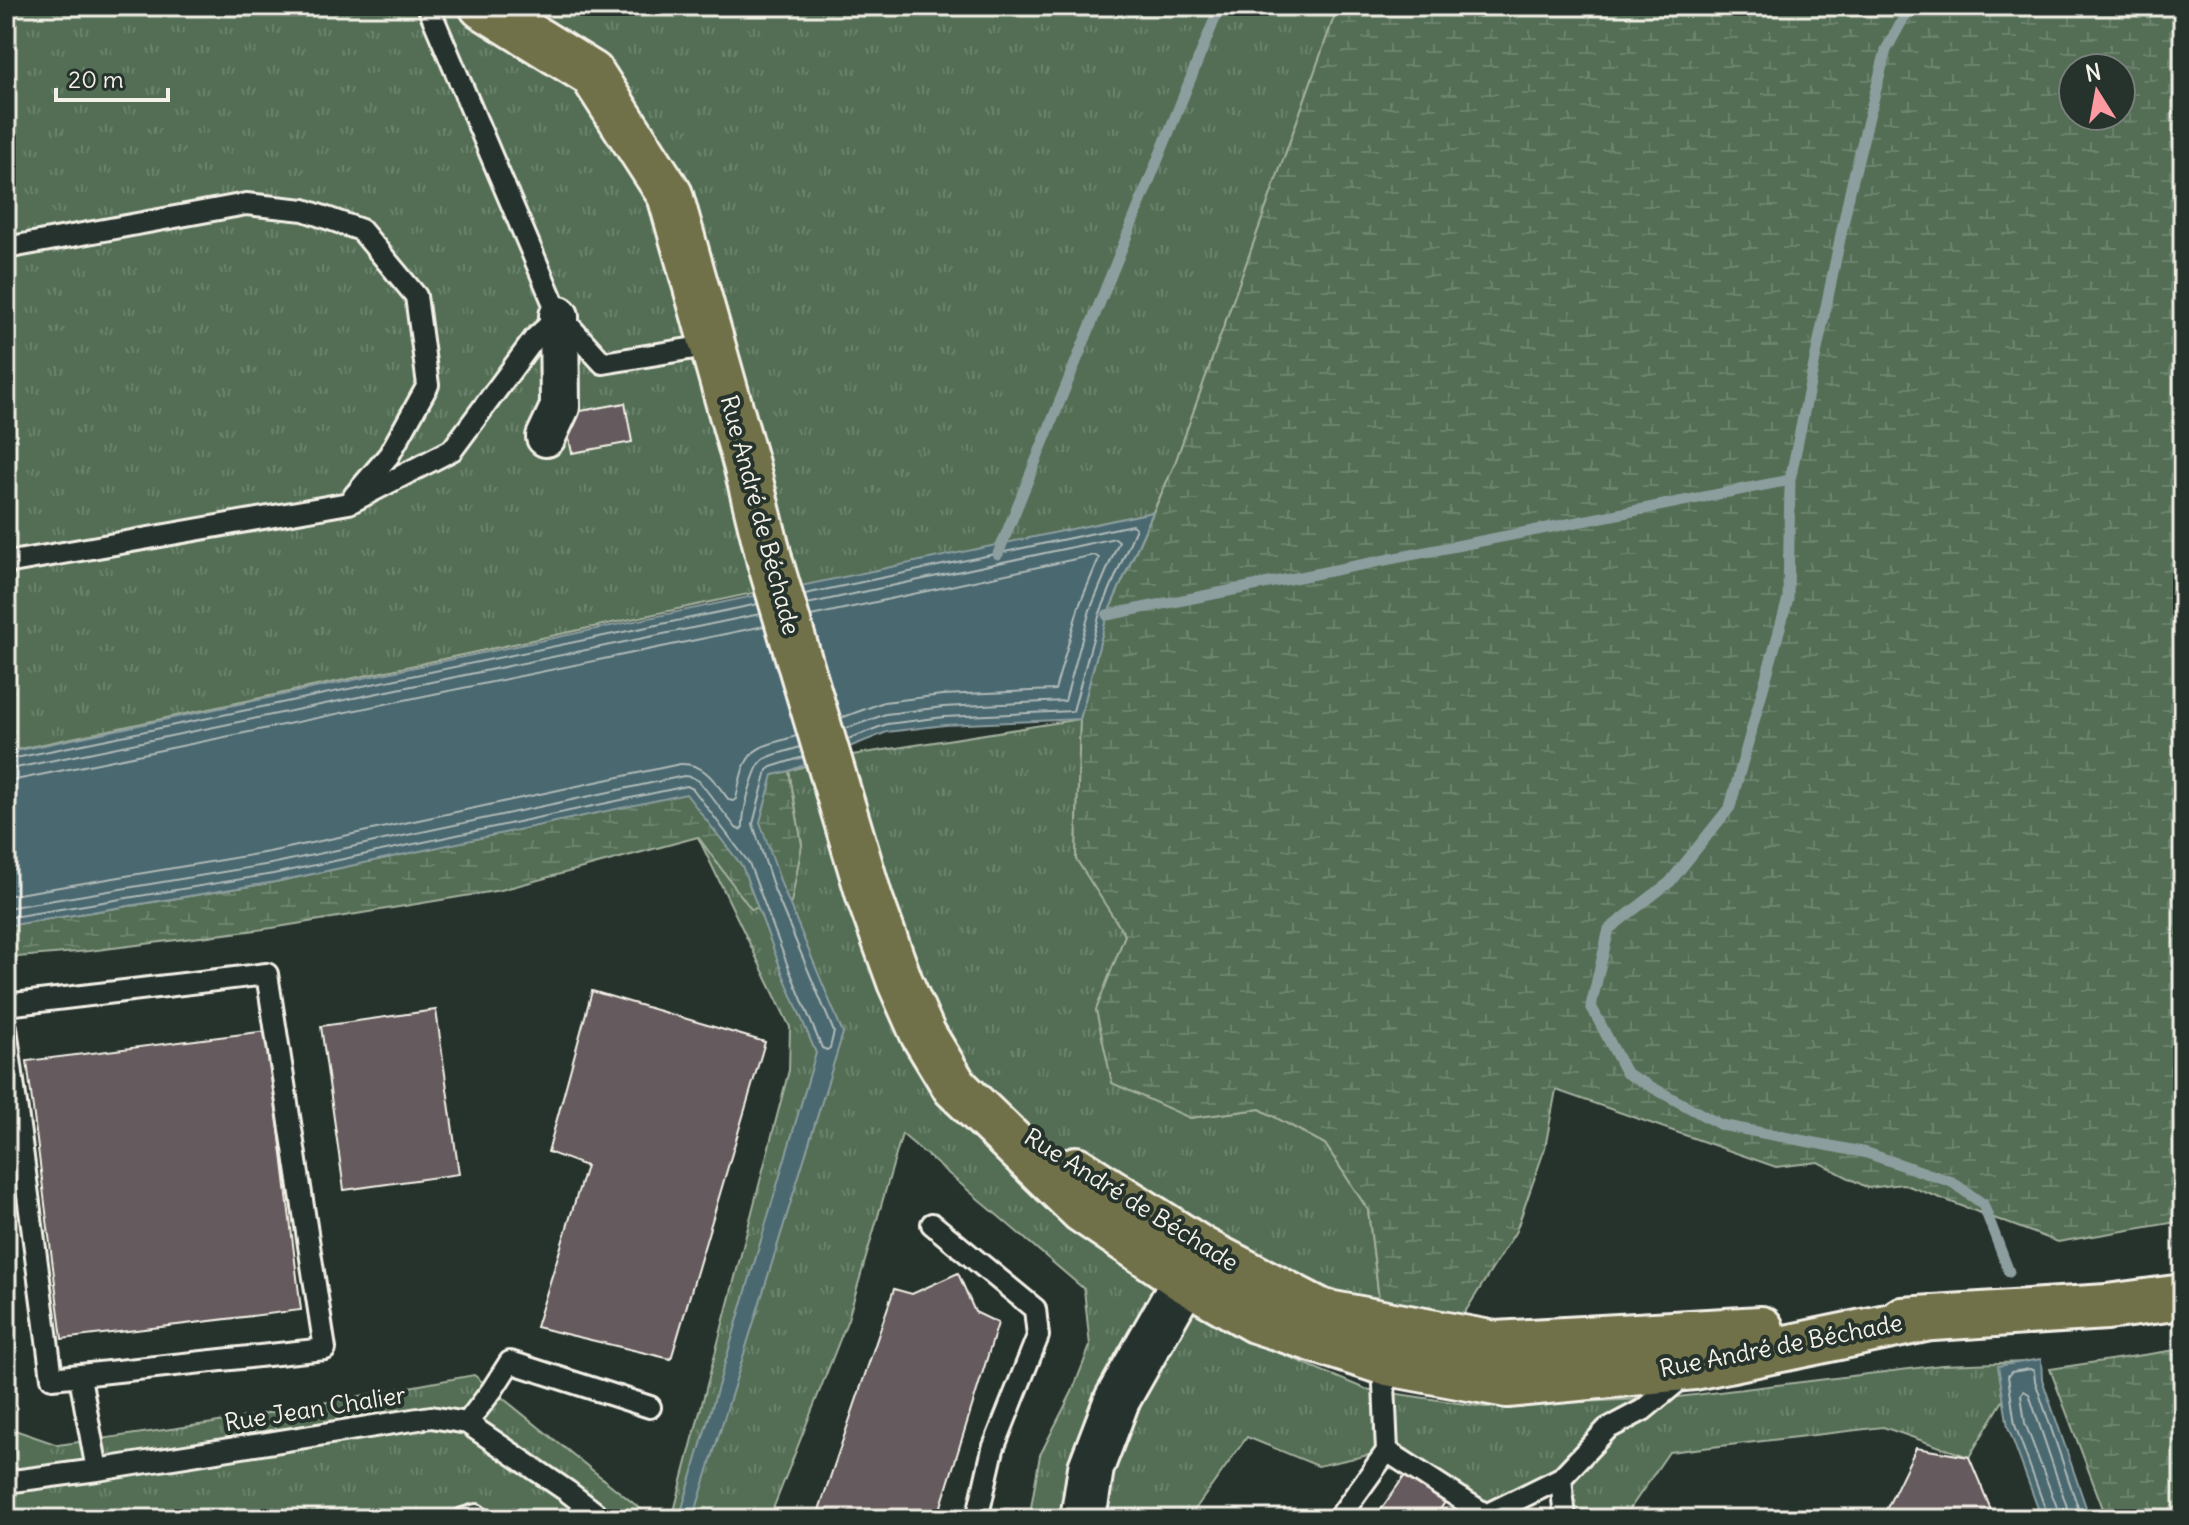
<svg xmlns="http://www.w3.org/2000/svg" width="2189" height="1525" viewBox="0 0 2189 1525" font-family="Delius,sans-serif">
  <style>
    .grass { fill: url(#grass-tufts); stroke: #a4b09e; stroke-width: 2 }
    .wetland { fill: url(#wetland-marsh); stroke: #a4b09e; stroke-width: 2; fill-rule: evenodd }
    .water { fill: #49676f; stroke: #8d9e9f; stroke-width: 2 }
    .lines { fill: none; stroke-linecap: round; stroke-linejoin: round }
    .shore { stroke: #b0bab8; stroke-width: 2 }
    .stream { stroke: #8d9e9f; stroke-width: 11 }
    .building { fill: #655a5d; stroke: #f4f1e8; stroke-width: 2 }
    .lane-casing { stroke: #f4f1e8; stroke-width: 26 }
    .street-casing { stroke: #f4f1e8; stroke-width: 44 }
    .secondary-casing { stroke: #f4f1e8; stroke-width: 50 }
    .primary-casing { stroke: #f4f1e8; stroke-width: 50 }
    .lane { stroke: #26332d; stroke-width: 20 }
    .street { stroke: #26332d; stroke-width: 38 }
    .secondary { stroke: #26332d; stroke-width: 44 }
    .primary { stroke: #70704a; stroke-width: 44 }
    .labels { text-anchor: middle; stroke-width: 8; stroke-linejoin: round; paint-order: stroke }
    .street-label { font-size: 24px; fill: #f4f1e8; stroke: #26332d }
  </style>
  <defs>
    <pattern id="grass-tufts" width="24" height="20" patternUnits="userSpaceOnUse" patternTransform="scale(2)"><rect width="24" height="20" fill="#536e54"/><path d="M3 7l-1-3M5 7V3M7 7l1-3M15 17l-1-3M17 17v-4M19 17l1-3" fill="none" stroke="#6c836d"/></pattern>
    <pattern id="wetland-marsh" width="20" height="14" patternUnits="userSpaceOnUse" patternTransform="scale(2)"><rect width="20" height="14" fill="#536e54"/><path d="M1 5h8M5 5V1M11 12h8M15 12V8" fill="none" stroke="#6c836d"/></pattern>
  </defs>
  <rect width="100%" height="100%" fill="#26332d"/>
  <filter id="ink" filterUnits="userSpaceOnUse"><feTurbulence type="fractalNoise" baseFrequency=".0125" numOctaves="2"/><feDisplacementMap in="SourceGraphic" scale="16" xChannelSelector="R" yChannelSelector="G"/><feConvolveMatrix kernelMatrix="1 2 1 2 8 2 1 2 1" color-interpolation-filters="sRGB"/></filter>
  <g filter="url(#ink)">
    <!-- grass -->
    <path class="grass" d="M 6,6 L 1338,6 L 1174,466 L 1153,512 L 779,592 L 777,588 L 6,752 Z
      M 1080,719 L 1076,858 L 1125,935 L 1096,1010 L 1190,1118 L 1260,1109 L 1325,1144 L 1368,1210 L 1382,1323 L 1242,1337 L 1365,1389 L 1485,1407 L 1678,1397 L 1942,1365 L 2026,1362 L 1969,1457 L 1883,1427 L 1669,1452 L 1623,1519 L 1565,1519 L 1562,1479 L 1486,1515 L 1387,1451 L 1318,1466 L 1247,1437 L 1188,1519 L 1029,1519 L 1040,1455 L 1072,1392 L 1090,1346 L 1084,1289 L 902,1134 L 848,1319 L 769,1519 L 672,1519 L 789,1070 L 790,1027 L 698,837 L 751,908 L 802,845 L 789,771 L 827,759 Z
      M 474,1375 L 653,1519 L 6,1519 L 6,1427 L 58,1445 L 213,1423 Z"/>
    <!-- wetland -->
    <path class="wetland" d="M 1338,6 L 2183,6 L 2183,1221 L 2058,1242 L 1903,1184 L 1868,1188 L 1818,1162 L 1776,1167 L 1556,1090 L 1545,1148 L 1516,1231 L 1460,1320 L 1382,1323 L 1368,1210 L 1325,1144 L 1260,1109 L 1190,1118 L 1112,1083 L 1096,1010 L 1125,935 L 1076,859 L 1080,719 L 1107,615 L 1174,466 ZM 2073,68 L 2121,68 L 2121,116 L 2073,116 Z
      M 789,771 L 802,845 L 791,903 L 751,909 L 698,837 L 501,890 L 272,928 L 89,951 L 6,958 L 6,926 L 275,882 Z
      M 2183,1349 L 2183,1519 L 2107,1519 L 2050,1369 Z"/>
    <!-- water -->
    <path class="water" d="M 1153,512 L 1107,615 L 1080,719 L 945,725 L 887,732 L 789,771 L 773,775 L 760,822 L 782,886 L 843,1033 L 693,1519 L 679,1519 L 816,1053 L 782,972 L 742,866 L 686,794 L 275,882 L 6,926 L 6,753 Z
      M 2041,1359 L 2042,1379 L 2090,1519 L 2042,1519 L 2008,1427 L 1998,1366 Z"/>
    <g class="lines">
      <!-- shore -->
      <path class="shore" d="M 805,594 L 1132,525 L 1136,528 L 1100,613 L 1073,711 L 944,717 L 887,724 L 848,739
        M 807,604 L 1115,538 L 1119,541 L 1090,610 L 1065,701 L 943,707 L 886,714 L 845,729
        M 811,616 L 1094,555 L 1099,558 L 1079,606 L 1055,690 L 942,695 L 884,702 L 841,718
        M 6,760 L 758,604
        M 6,770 L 760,614
        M 6,782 L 764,626
        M 6,896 L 269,852 L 680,764 C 705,763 715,782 729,800 L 733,801 L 736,799 C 740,781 742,757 760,748 C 771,742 785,740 796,736
        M 6,908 L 271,864 L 684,776 L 692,777 L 699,781 L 736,828 L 740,830 L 743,827 C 742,814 753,768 763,760 C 771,754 790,751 800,747
        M 6,918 L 273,874 L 687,786 L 693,789 L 749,863 L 789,969 L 822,1048 L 827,1050 L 830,1048 L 834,1032 L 774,889 L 753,824 L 767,770 L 771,767 L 803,757
        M 2049,1519 L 2015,1425 L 2008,1376 L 2011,1372 L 2030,1369 L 2034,1371 L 2035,1381 L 2082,1519
        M 2059,1519 L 2058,1510 L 2025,1423 L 2021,1395 L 2024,1391 L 2029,1394 L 2071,1519"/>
      <!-- stream -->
      <path class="stream" d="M 1790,480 L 1788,599 L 1730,807 L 1670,882 L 1609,929 L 1591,1006 L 1626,1073 L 1721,1125 L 1867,1153 L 1952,1182 L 1983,1204 L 2009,1272
        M 998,554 L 1220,6
        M 1107,615 L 1790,480 L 1850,191 L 1886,50 L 1910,6"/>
    </g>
    <!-- building -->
    <path class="building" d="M 625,403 L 632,442 L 572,453 L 564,414 Z
      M 592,991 L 765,1042 L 671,1359 L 536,1327 L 586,1166 L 548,1152 Z
      M 436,1010 L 459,1174 L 344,1190 L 321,1026 Z
      M 267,1031 L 301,1310 L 62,1339 L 27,1061 Z
      M 958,1273 L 975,1312 L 998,1323 L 937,1519 L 816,1519 L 894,1289 L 912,1294 Z
      M 1916,1448 L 1969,1457 L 1995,1519 L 1901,1519 L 1885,1512 Z
      M 1406,1474 L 1445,1502 L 1434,1519 L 1374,1519 Z"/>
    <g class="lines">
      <defs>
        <path id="lane" d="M 6,248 L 246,204 L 304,210 L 361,230 L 416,296 L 428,385 L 389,455 L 354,496
          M 562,318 L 603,363 L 713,345
          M 6,563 L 349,503 L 452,450 L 535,338 L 559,316 L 428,6
          M 6,1005 L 267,974 L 325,1349 L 52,1378 L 6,1028
          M 932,1224 L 1035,1309 L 1038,1336 L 993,1449 L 977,1519
          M 1383,1362 L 1387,1451
          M 80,1377 L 97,1470
          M 467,1423 L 492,1390 L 510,1362 L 650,1407
          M 1387,1451 L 1486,1515 L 1561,1478 L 1607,1429 L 1643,1410 L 1685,1375
          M 1561,1478 L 1565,1519
          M 6,1482 L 97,1470 L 431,1417 L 467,1423 L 567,1491 L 603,1519
          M 463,1519 L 476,1515 L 480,1519
          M 1338,1519 L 1387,1451"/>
        <path id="street" d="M 546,437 L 560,407 L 559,316"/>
        <path id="secondary" d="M 1083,1519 L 1091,1468 L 1117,1400 L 1185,1280 L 1204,1251"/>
        <path id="primary" d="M 482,6 L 592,74 L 670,195 L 746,464 L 770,562 L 870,899 L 900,982 L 923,1034 L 955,1087 L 1082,1210 L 1185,1280 L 1255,1320 L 1383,1362 L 1507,1385 L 1694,1367 L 1930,1318
          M 1076,1169 L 1204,1251 L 1322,1312 L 1495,1344 L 1761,1329
          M 1902,1320 L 2107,1307 L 2183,1297"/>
      </defs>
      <!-- lane casing -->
      <use href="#lane" class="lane-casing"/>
      <!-- street casing -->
      <use href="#street" class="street-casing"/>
      <!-- secondary casing -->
      <use href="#secondary" class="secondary-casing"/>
      <!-- primary casing -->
      <use href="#primary" class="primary-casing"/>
      <!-- lane -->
      <use href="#lane" class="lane"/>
      <!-- street -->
      <use href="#street" class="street"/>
      <!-- secondary -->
      <use href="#secondary" class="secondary"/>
      <!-- primary -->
      <use href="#primary" class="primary"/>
    </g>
  </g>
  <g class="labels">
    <!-- street labels -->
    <g class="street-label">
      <text transform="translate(760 515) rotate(75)" y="8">Rue André de Béchade</text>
      <text transform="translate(1131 1200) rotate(32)" y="8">Rue André de Béchade</text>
      <text transform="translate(1781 1346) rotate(-11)" y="8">Rue André de Béchade</text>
      <text transform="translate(315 1409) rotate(-9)" y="8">Rue Jean Chalier</text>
    </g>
  </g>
  <!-- margin -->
  <rect width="2189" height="1525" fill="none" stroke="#26332d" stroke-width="32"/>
  <rect x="16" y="16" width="2157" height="1493" fill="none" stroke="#f4f1e8" stroke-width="3" filter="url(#ink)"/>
  <!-- north arrow -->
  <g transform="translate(2097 92) rotate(349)"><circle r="38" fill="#26332d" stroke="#787f78" stroke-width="2"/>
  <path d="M0-6L14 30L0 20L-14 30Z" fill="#ff9aa2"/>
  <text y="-12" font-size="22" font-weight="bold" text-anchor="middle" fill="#f4f1e8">N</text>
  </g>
  <!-- scale -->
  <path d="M56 88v12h112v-12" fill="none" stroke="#f4f1e8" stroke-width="4"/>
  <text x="68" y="88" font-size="24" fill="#f4f1e8" stroke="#26332d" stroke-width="6" paint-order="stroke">20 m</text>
</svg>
